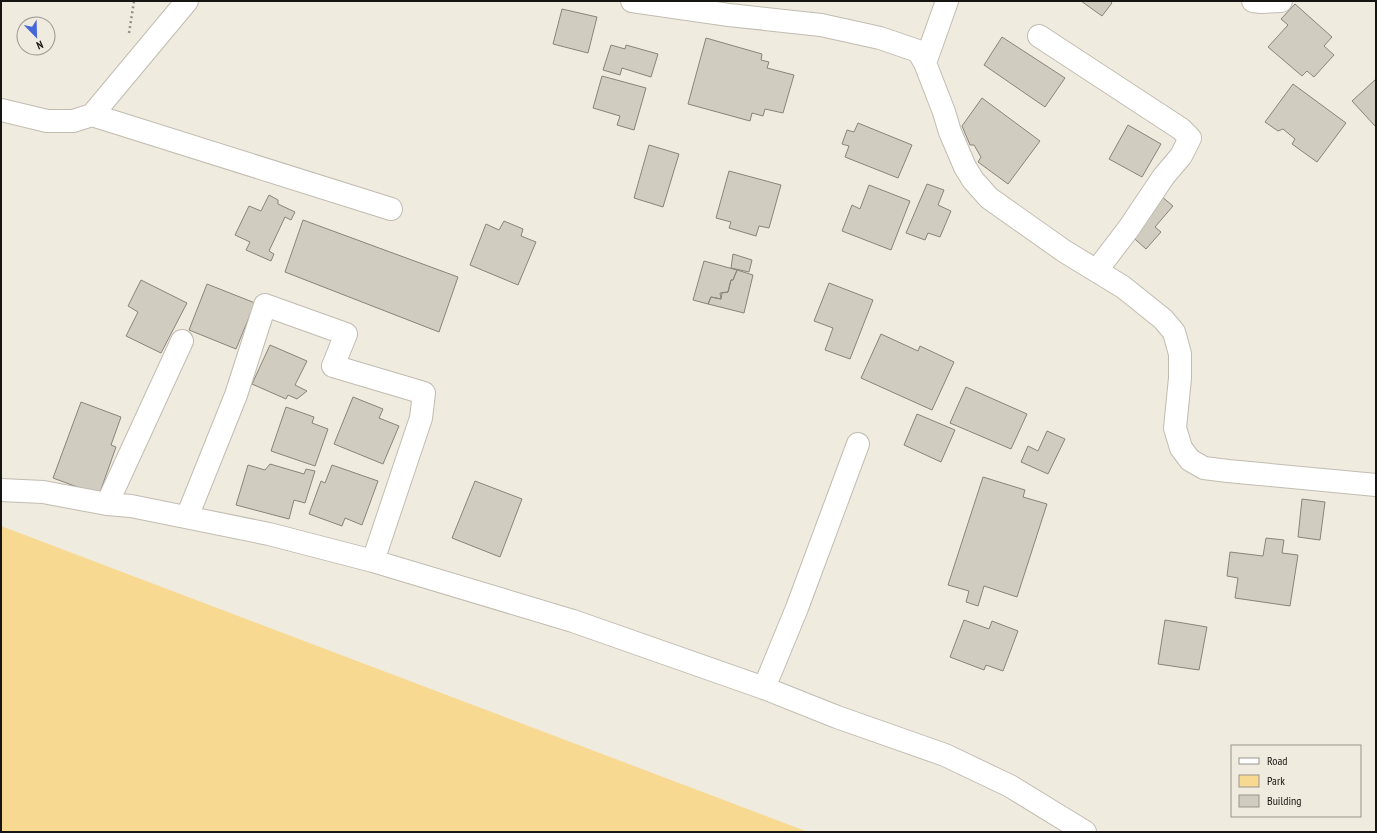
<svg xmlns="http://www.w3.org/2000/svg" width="1377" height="833" viewBox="0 0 1377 833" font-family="'PT Sans Narrow',sans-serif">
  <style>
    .green { fill: #f7d992 }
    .building { fill: #d1ccc0; stroke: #898479 }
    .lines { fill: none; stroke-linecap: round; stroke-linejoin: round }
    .minor-casing { stroke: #c1bcb0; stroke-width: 24 }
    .path { stroke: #928f86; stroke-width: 2.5; stroke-dasharray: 2 3; stroke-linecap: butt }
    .minor { stroke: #fff; stroke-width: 22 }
  </style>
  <rect width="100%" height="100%" fill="#f0ebdf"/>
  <!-- green -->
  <path class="green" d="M 1,526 L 808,832 L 1,832 Z"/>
  <!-- building -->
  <path class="building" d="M 1081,1 L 1110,1 L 1112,3 L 1102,16 Z
    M 1295,4 L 1332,37 L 1324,46 L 1334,55 L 1314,77 L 1307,71 L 1302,76 L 1268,47 L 1288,25 L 1281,19 Z
    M 562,9 L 597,17 L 588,53 L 553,44 Z
    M 1002,37 L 1065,78 L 1045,107 L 984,65 Z
    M 706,38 L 762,54 L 761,60 L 769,62 L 767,68 L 794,75 L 783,113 L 765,109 L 763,116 L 752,113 L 750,121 L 688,104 Z
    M 611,45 L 625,49 L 626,45 L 658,54 L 651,77 L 622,68 L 620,75 L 603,70 Z
    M 602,76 L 646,88 L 634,130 L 617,125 L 620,116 L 593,108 Z
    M 1376,79 L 1376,125 L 1375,126 L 1352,101 Z
    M 1293,84 L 1346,123 L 1317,162 L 1292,144 L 1295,139 L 1283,129 L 1278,131 L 1265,122 Z
    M 982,98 L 1040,141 L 1008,184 L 978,162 L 981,157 L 974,145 L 970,145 L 962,126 Z
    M 858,123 L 912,145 L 898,178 L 845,157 L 849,146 L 842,144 L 847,130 L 854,132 Z
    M 1128,125 L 1161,144 L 1142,177 L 1109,159 Z
    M 649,145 L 679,154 L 663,207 L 634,198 Z
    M 729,171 L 781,185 L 769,228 L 759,226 L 756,236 L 729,228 L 731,222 L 716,218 Z
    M 927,184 L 944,190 L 938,205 L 951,211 L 940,237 L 928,233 L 925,240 L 906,233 Z
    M 869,185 L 910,201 L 891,250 L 842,231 L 852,205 L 860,209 Z
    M 269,195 L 278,200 L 278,204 L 295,212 L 291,220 L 285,217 L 269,251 L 274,254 L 271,261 L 246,250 L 250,242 L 235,235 L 249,206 L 261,211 Z
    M 1161,196 L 1173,206 L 1155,227 L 1161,232 L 1146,249 L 1128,233 Z
    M 303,220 L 458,277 L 439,332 L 285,272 Z
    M 504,221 L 523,229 L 521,236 L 536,242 L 518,285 L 470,265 L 486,224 L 499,230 Z
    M 733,254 L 752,260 L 749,272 L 731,268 Z
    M 704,261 L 737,270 L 733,280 L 731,280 L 728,292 L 720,293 L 721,299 L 711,297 L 708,304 L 693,300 Z
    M 737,270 L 753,275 L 744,313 L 708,304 L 711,297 L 721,299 L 722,293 L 728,292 L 731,280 L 733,280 Z
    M 141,280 L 187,303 L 161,353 L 126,336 L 138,312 L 128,306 Z
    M 829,283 L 873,300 L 850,359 L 825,350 L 833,328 L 814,321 Z
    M 207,284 L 255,303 L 236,349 L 189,330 Z
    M 881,334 L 918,351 L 920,346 L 954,362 L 932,410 L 861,378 Z
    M 270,345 L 307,361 L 295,385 L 307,391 L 297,399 L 288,395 L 286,399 L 252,384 Z
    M 966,387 L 1027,414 L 1011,449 L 950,423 Z
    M 353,397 L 383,409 L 379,418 L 399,426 L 383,464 L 334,444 Z
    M 81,402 L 121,417 L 111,445 L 116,447 L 99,495 L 53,478 Z
    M 286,407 L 314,417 L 312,423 L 328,429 L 315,466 L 271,451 Z
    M 917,414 L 955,430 L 941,462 L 904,445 Z
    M 1047,431 L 1065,439 L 1048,474 L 1021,462 L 1028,446 L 1038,451 Z
    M 270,464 L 304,474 L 306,469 L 315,471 L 305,503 L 294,500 L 289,519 L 236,505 L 248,465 L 265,470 Z
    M 332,465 L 378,481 L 362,525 L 345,518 L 342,526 L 309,514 L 321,481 L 325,483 Z
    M 983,477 L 1025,490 L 1023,497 L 1047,504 L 1017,597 L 984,586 L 978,606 L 966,602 L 969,591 L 948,585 Z
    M 475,481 L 522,499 L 500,557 L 452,538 Z
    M 1302,499 L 1325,502 L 1320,540 L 1298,537 Z
    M 1266,538 L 1284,540 L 1282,553 L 1298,555 L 1290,606 L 1235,598 L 1238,578 L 1227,576 L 1230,552 L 1263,556 Z
    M 964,620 L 989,629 L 992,621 L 1018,631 L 1003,671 L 986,665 L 984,670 L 950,657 Z
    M 1165,620 L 1207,627 L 1199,670 L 1158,664 Z"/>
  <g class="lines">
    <defs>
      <path id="minor" d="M 632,1 L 729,15 L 821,25 L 880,38 L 918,51 L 925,63 L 944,112 L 950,132 L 965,167 L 973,180 L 989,198 L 1064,251 L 1123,287 L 1163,319 L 1174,332 L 1180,354 L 1180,378 L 1175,428 L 1181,448 L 1190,460 L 1204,468 L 1228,471 L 1376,485
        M 1253,1 L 1261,2 L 1281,1
        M 1039,36 L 1181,129 L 1190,138 L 1181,156 L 1164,176 L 1129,228 L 1097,270
        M 925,63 L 947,1
        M 1,110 L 47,121 L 73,121 L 92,115 L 187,1
        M 92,115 L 391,209
        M 1,490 L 43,492 L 107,504 L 131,506 L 269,534 L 373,561 L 573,621 L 764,688 L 837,717 L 945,755 L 1010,786 L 1085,832
        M 107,504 L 182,341
        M 187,517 L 236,395 L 265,305 L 346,334 L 333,366 L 424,393 L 421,418 L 373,561
        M 764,688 L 797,608 L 858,444"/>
    </defs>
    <!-- minor casing -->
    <use href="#minor" class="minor-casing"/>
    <!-- path -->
    <path class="path" d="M 129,33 L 134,1"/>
    <!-- minor -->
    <use href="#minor" class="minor"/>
  </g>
  <!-- border -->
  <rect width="1377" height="833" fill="none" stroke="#171511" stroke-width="4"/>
  <!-- legend -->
  <rect x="1231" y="745" width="130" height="72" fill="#f0ebdf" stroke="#99958d"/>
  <rect x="1239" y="758" width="20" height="6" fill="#ffffff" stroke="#99958d"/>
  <text x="1267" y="765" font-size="12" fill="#171511">Road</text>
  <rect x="1239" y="775" width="20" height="12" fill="#f7d992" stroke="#99958d"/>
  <text x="1267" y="785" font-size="12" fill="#171511">Park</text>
  <rect x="1239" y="795" width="20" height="12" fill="#d1ccc0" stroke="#99958d"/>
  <text x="1267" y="805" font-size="12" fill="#171511">Building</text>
  <!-- north arrow -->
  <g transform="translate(36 36) rotate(157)"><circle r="19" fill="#f0ebdf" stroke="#99958d"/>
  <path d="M0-3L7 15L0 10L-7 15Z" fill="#4567da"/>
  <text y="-6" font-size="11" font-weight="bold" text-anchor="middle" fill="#171511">N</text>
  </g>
</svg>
